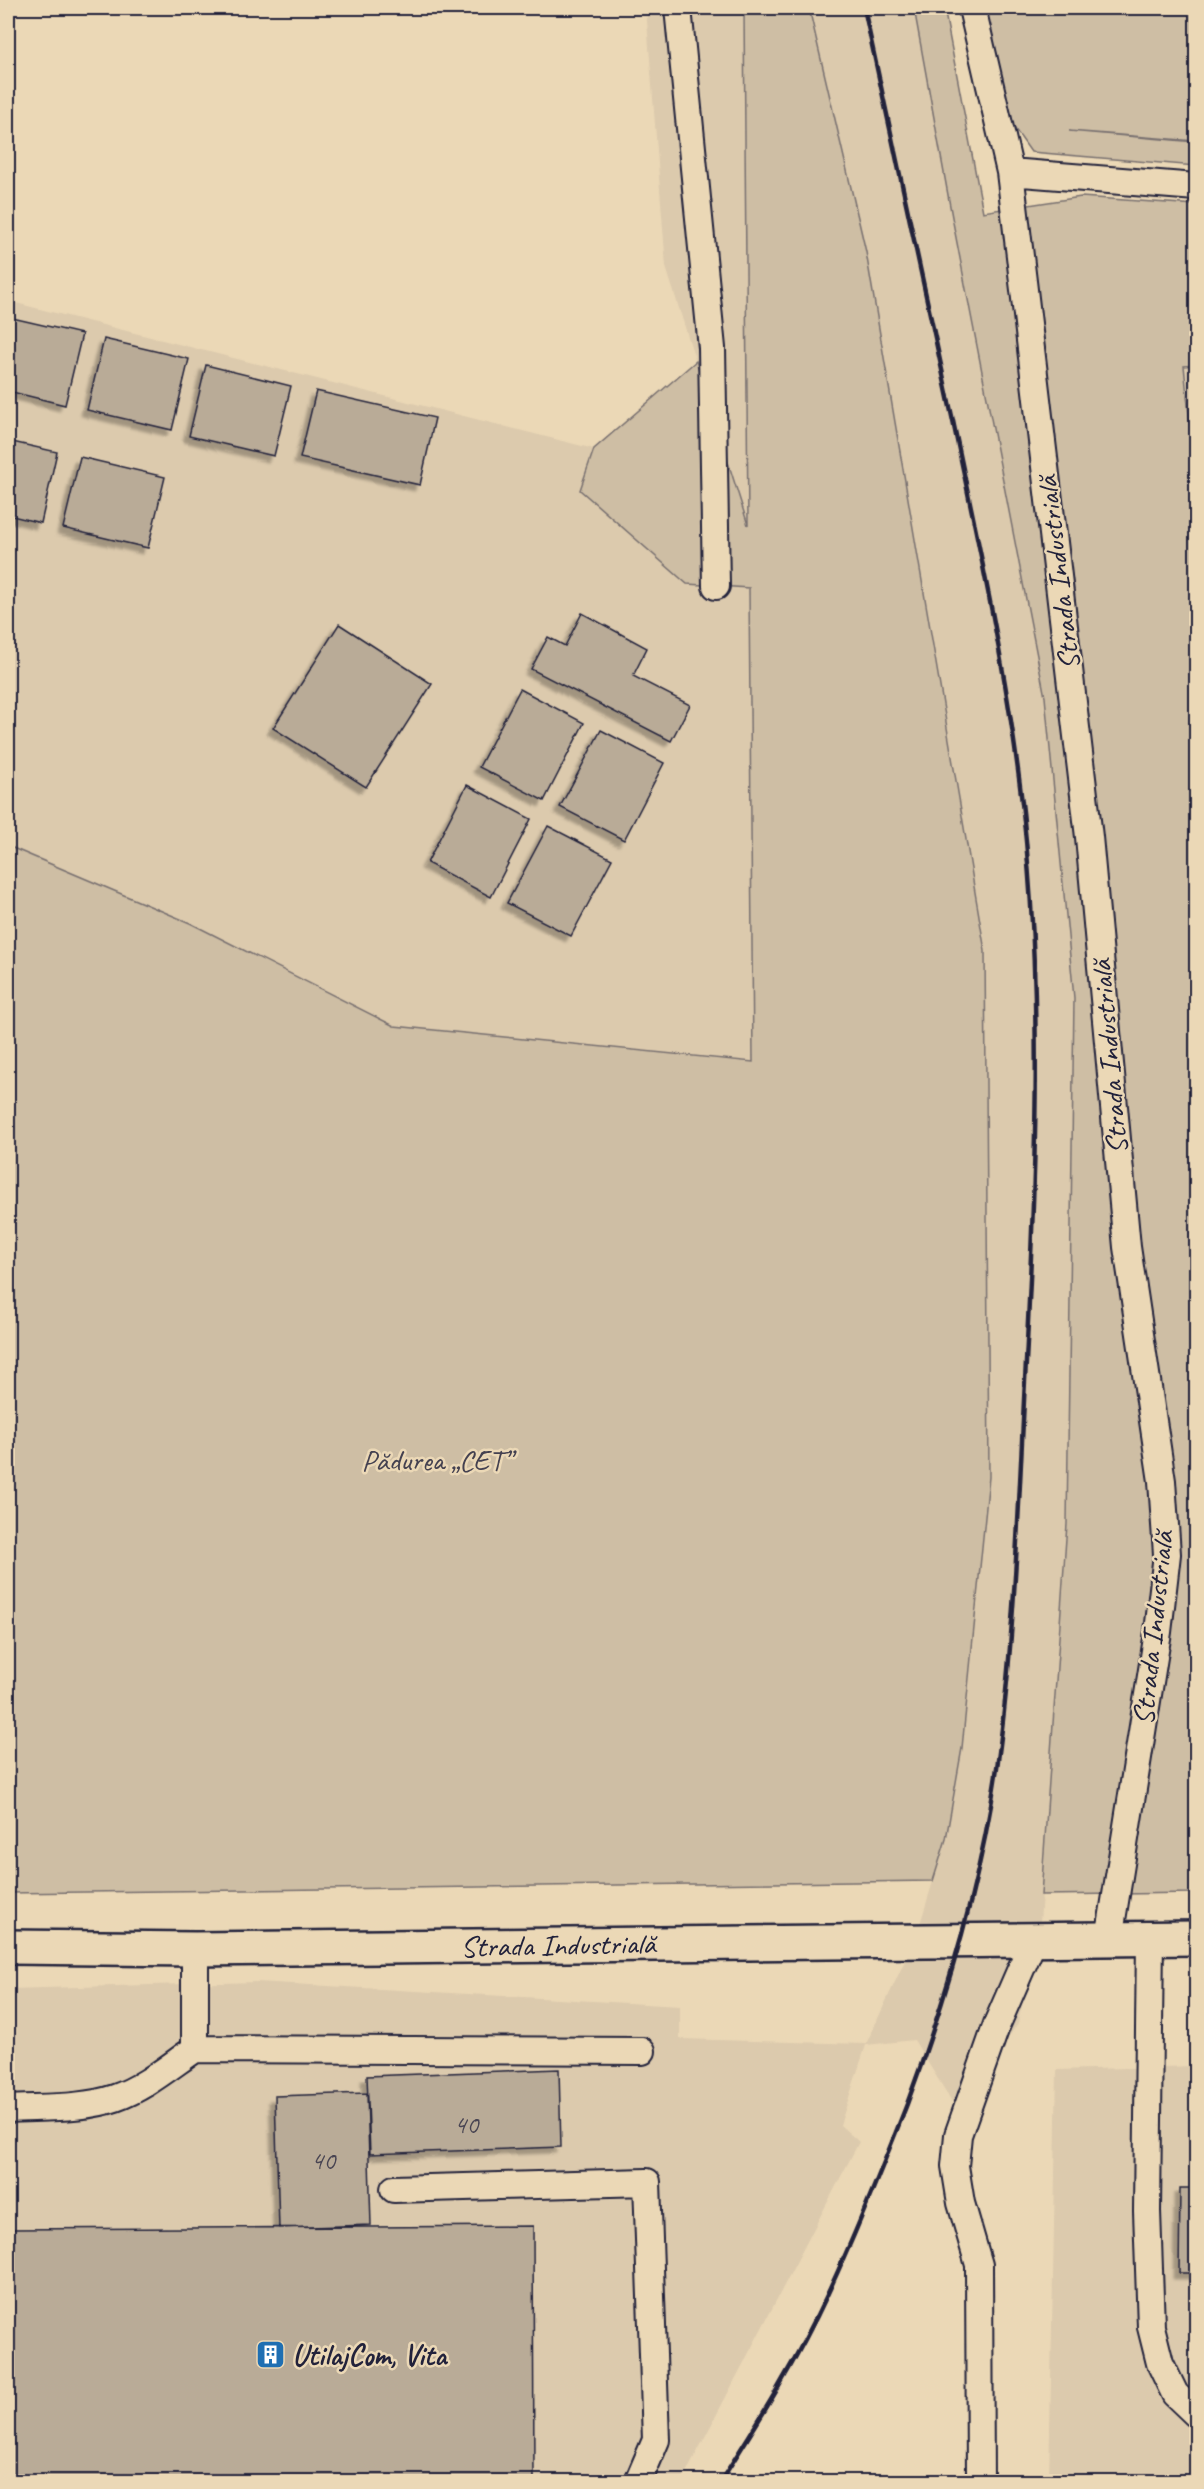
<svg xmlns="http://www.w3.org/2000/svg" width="1204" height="2489" viewBox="0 0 1204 2489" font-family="Caveat,sans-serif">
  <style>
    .built { fill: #dccaad }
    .green { fill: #cebea4; stroke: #787070; stroke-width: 1.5 }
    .building { fill: #b9ab97; stroke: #22223b; stroke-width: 1.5; filter: url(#shadow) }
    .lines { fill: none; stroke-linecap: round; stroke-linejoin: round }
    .lane-casing { stroke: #22223b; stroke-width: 30 }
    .secondary-casing { stroke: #22223b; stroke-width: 38 }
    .lane { stroke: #ebd8b6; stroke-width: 26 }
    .secondary { stroke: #ebd8b6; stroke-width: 33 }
    .rail { stroke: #22223b; stroke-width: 4.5 }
    .labels { text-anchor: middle; stroke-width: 5; stroke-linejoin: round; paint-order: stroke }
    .number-label { font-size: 27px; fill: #484452 }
    .street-label { font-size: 30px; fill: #22223b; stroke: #ebd8b6 }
    .park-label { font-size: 30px; fill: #444150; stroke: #ebd8b6 }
    .poi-label { font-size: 30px; font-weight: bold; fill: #22223b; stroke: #ebd8b6; text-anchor: start }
  </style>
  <defs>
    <filter id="shadow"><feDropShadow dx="-5.5" dy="5.5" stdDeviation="1.5" flood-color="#0004"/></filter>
  </defs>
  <rect width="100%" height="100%" fill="#ebd8b6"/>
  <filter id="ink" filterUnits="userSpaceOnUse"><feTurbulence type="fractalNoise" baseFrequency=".0167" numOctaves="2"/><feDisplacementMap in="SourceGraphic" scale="12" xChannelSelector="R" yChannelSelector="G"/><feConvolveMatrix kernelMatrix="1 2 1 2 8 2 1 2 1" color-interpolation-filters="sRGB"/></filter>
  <g filter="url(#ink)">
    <!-- built -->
    <path class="built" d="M 646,8 L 744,8 L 748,527 L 666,267 Z
      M 809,8 L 914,8 L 952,217 L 1045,697 L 1074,998 L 1067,1524 L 1040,1923 L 1018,2023 L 959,2113 L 914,2040 L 866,2045 L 840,2125 L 859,2142 L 682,2481 L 8,2482 L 8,1989 L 257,1982 L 680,2006 L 680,2039 L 866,2044 L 916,1937 L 946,1839 L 962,1748 L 989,1477 L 866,252 Z
      M 8,301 L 594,449 L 580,490 L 687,583 L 749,588 L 753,1062 L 393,1026 L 190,923 L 8,846 Z
      M 1184,365 L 1196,365 L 1196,484 Z
      M 1196,2066 L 1196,2481 L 1049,2482 L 1057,2070 Z"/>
    <!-- green -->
    <path class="green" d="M 744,8 L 809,8 L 866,252 L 985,951 L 989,1477 L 962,1748 L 946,1839 L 933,1881 L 8,1893 L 8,846 L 190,923 L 394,1026 L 753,1062 L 749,588 L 687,584 L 580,490 L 594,449 L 696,361 L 748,525 Z
      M 914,8 L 944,8 L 983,212 L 1081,197 L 1196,205 L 1196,365 L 1184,366 L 1196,484 L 1196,1893 L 1041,1895 L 1067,1524 L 1074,998 L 1045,697 L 952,217 Z
      M 986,8 L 1196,8 L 1196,141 L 1069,131 L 1196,142 L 1196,166 L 1031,152 L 1012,125 Z"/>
    <!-- building -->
    <path class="building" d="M 8,317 L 82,334 L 65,405 L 8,391 Z
      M 104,339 L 189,359 L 172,430 L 87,410 Z
      M 206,365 L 291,386 L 274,456 L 189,436 Z
      M 316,391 L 435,418 L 420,485 L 300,458 Z
      M 8,441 L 57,452 L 41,523 L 8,515 Z
      M 80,457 L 165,477 L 148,548 L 63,528 Z
      M 582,613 L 647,648 L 633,676 L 690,705 L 671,741 L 531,669 L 548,637 L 565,646 Z
      M 339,624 L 432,684 L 366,787 L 273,728 Z
      M 520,689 L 584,723 L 544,801 L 479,767 Z
      M 601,730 L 664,763 L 624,840 L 560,807 Z
      M 467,785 L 531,819 L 491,897 L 427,863 Z
      M 548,826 L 612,859 L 571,936 L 507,903 Z
      M 559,2069 L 561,2147 L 370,2154 L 367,2076 Z
      M 367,2093 L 371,2225 L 279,2228 L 275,2096 Z
      M 1180,2188 L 1196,2188 L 1196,2273 L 1179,2273 Z
      M 533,2226 L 534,2482 L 8,2482 L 8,2229 Z"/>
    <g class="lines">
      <defs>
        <path id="lane" d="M 678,8 L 712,348 L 716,586
          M 972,8 L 1010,172 L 1089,837 L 1127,1247 L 1162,1481 L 1167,1554 L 1158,1632 L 1109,1939
          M 1010,172 L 1196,187
          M 1150,1938 L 1147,2211 L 1151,2327 L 1160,2363 L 1175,2394 L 1196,2414
          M 195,2049 L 642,2051
          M 8,2109 C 40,2107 84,2109 115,2098 C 144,2088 170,2066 195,2049 L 195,1949
          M 394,2189 L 647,2182 L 656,2440 L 638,2482
          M 980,2482 L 979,2265 L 961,2203 L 955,2166 L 958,2135 L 997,2024 L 1034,1939"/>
        <path id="secondary" d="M 8,1947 L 195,1949 L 1196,1938"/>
      </defs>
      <!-- lane casing -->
      <use href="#lane" class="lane-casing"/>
      <!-- secondary casing -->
      <use href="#secondary" class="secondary-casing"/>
      <!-- lane -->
      <use href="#lane" class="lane"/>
      <!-- secondary -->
      <use href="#secondary" class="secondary"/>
      <!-- rail -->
      <path class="rail" d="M 720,2482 C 759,2421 798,2358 828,2293 C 857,2231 882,2168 907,2104 C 950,1988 985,1868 1000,1745 C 1016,1618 1019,1489 1026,1362 C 1036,1170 1044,977 1020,786 C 1005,663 978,542 953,421 C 923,283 894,145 864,8"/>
    </g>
  </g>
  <!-- icons -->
  <defs>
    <symbol id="building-square" viewBox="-11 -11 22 22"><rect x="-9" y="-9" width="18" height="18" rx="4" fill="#1f6fb2" stroke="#ebd8b6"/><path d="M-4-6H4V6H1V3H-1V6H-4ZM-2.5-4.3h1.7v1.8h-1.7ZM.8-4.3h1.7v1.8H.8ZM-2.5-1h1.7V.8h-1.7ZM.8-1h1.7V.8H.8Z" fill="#fff"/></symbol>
  </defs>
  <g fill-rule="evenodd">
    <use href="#building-square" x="254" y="2338" width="33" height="33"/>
  </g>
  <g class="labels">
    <!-- number labels -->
    <g class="number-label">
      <text x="466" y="2133">40</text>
      <text x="323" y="2169">40</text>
    </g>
    <!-- street labels -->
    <g class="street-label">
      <text transform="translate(1058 573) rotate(-97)" y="10">Strada Industrială</text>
      <text transform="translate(1109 1057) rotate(-95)" y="10">Strada Industrială</text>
      <text transform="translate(1153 1628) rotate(-84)" y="10">Strada Industrială</text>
      <text transform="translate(558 1945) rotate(-1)" y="10">Strada Industrială</text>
    </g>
    <!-- park labels -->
    <g class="park-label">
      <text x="436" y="1470">Pădurea „CET”</text>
    </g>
    <!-- poi labels -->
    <g class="poi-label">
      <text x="292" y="2365">UtilajCom, Vita</text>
    </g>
  </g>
  <!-- margin -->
  <rect width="1204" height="2489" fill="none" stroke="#ebd8b6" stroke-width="30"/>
  <rect x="15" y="15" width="1174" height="2459" fill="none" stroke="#22223b" stroke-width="2" filter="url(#ink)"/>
</svg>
